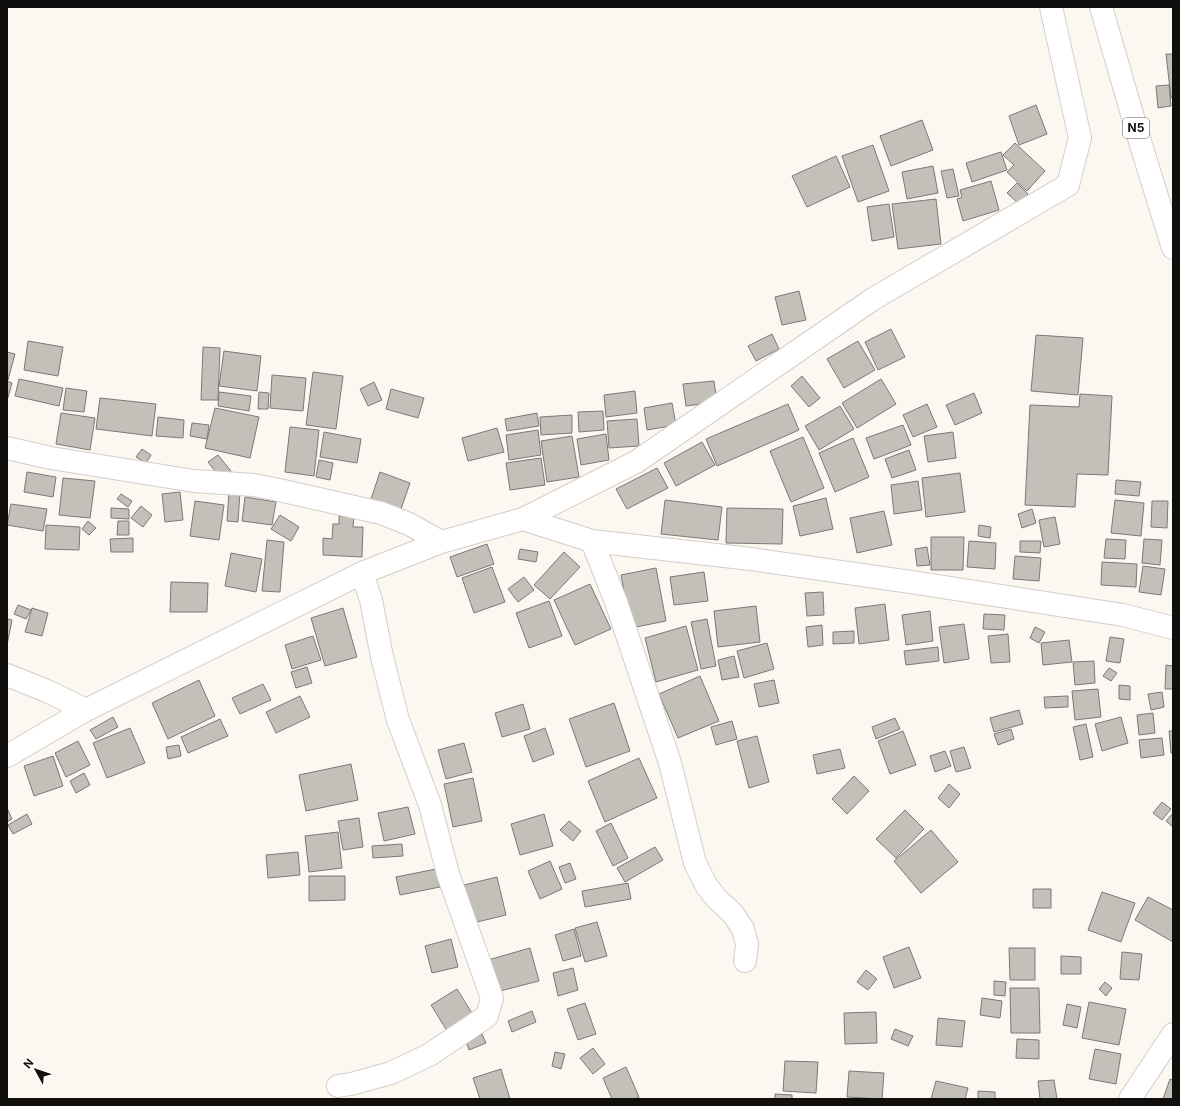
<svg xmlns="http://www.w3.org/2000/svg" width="1180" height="1106" viewBox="0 0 1180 1106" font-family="Inter,sans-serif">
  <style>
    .building { fill: #c3c0ba; stroke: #7c7974 }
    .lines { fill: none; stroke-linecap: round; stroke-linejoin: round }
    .minor-casing { stroke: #d3cdc9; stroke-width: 24 }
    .highway-casing { stroke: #d3cdc9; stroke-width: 24 }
    .minor { stroke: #fff; stroke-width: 22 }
    .highway { stroke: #fff; stroke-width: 22 }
    .labels { text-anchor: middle; stroke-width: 3; stroke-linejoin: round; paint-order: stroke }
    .shield { fill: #fff; stroke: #585756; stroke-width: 1 }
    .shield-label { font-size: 12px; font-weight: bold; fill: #100f0d }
  </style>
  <rect width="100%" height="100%" fill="#fdf7f2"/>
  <!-- building -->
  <path class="building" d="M 1166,54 L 1173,54 L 1173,97 L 1171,98 Z
    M 1169,85 L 1171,106 L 1158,108 L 1156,86 Z
    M 1036,105 L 1047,134 L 1019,145 L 1009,116 Z
    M 922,120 L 933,150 L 891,166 L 880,136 Z
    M 1015,143 L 1045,171 L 1027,191 L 1007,172 L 1014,165 L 1003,155 Z
    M 873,145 L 889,191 L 858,202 L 842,156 Z
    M 1001,152 L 1007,170 L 972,182 L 966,163 Z
    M 836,156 L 850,187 L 807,207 L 792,176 Z
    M 933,166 L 938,193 L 907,199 L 902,172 Z
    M 953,169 L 959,196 L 947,198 L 941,171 Z
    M 991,181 L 999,210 L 963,221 L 957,199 L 962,197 L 960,190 Z
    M 1017,183 L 1028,194 L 1019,204 L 1007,193 Z
    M 936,199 L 941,244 L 898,249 L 892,204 Z
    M 889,204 L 894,237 L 872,241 L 867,207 Z
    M 799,291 L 806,320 L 782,325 L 775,297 Z
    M 891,329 L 905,357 L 878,370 L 865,342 Z
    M 772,334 L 779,349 L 756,361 L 748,346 Z
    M 1036,335 L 1083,338 L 1078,395 L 1031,391 Z
    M 28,341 L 63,347 L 58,376 L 24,370 Z
    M 858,341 L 875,370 L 844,388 L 827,359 Z
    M 203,347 L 220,348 L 218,400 L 201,400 Z
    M 224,351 L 261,356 L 257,391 L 219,386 Z
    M 7,352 L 15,354 L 8,380 L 7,380 Z
    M 313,372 L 343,376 L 336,429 L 306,425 Z
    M 272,375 L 306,378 L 303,411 L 270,408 Z
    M 802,376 L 820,398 L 809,407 L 791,386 Z
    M 19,379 L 63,388 L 59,406 L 15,396 Z
    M 881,379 L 896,404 L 857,428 L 842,403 Z
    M 7,381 L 12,383 L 7,401 Z
    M 714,381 L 717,402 L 686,406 L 683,384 Z
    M 374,382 L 382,400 L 368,406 L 360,389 Z
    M 66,388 L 87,391 L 84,412 L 63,410 Z
    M 391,389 L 424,398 L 418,418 L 386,409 Z
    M 635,391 L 637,413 L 606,417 L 604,395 Z
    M 219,392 L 251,396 L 249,411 L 218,406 Z
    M 259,392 L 269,393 L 268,409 L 258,409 Z
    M 974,393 L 982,413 L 955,425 L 946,405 Z
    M 1080,394 L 1112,396 L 1108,475 L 1077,474 L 1075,507 L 1025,505 L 1030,405 L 1079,407 Z
    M 100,398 L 156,404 L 152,436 L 96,429 Z
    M 672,403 L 676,425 L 647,430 L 644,408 Z
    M 788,404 L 799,430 L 717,466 L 706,439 Z
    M 927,404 L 937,427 L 913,437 L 903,415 Z
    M 840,406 L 854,429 L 819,450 L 805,426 Z
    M 215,408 L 259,417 L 250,458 L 205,448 Z
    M 603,411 L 604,430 L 579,432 L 578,412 Z
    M 61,413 L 95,418 L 90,450 L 56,444 Z
    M 537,413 L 539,426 L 507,431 L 505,419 Z
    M 572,415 L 572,433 L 541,435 L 540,417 Z
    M 158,417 L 184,420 L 183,438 L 156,436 Z
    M 637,419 L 639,446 L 609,448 L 607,421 Z
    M 192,423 L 209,425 L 207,439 L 190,436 Z
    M 903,425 L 911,445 L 874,459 L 866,438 Z
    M 290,427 L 319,430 L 314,476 L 285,472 Z
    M 497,428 L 504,452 L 468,461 L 462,438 Z
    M 538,430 L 541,455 L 509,460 L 506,435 Z
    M 324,432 L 361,439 L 357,463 L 320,457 Z
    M 953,432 L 956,458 L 928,462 L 924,436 Z
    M 606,434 L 609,460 L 581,465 L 577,439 Z
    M 572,436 L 579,477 L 547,482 L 541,441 Z
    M 803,437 L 824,488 L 791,502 L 770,451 Z
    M 853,438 L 869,477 L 835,492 L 819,453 Z
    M 702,442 L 715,465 L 676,486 L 664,463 Z
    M 142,449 L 151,455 L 146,463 L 136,457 Z
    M 909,450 L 916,470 L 892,478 L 885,459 Z
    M 218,455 L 231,471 L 221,479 L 208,462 Z
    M 541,458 L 545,485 L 510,490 L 506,463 Z
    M 319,460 L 333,463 L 330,480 L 316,477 Z
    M 657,468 L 668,488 L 627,509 L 616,489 Z
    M 27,472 L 56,477 L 53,497 L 24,492 Z
    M 380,472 L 410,483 L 401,509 L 371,499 Z
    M 960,473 L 965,512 L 926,517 L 922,478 Z
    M 63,478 L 95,481 L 90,518 L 59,515 Z
    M 1116,480 L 1141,482 L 1139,496 L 1115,494 Z
    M 918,481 L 922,510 L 894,514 L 891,485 Z
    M 229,491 L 240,492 L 238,522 L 227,521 Z
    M 180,492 L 183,520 L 165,522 L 162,494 Z
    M 121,494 L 132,501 L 128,507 L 117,499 Z
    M 245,497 L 276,502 L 272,525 L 242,521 Z
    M 826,498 L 833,529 L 800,536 L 793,506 Z
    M 665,500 L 722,507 L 718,540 L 661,534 Z
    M 1115,500 L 1144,503 L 1141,536 L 1111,533 Z
    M 195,501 L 224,505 L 219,540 L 190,536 Z
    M 1152,501 L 1168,501 L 1167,528 L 1151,527 Z
    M 11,504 L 47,509 L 43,531 L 7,525 Z
    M 141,506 L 152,515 L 143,527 L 131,518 Z
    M 111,508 L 129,509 L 129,519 L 111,518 Z
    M 727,508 L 783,509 L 782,544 L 726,543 Z
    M 1032,509 L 1036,523 L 1022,528 L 1018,514 Z
    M 884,511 L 892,545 L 857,553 L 850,518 Z
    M 280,515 L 299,527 L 291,541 L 271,529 Z
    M 339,516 L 354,516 L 353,527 L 363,527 L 362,557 L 323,555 L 323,538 L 332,539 L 333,524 L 339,524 Z
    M 1055,517 L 1060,544 L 1044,547 L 1039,520 Z
    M 88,521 L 96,528 L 89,535 L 82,529 Z
    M 118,521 L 129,521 L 129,535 L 117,535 Z
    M 46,525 L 80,527 L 79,550 L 45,549 Z
    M 979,525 L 991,527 L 990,538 L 978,536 Z
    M 931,537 L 964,537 L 963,570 L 931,570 Z
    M 133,538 L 133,552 L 111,552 L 110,539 Z
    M 1106,539 L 1126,540 L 1125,559 L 1104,558 Z
    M 1144,539 L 1162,540 L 1160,565 L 1142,563 Z
    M 267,540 L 284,542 L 280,592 L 262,591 Z
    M 969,541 L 996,543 L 995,569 L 967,567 Z
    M 1020,541 L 1041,541 L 1040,553 L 1020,552 Z
    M 487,544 L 494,564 L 457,577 L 450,557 Z
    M 927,547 L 930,565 L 917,566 L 915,549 Z
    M 520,549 L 538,552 L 536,562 L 518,559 Z
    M 564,552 L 580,567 L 550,599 L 534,585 Z
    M 231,553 L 262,559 L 256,592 L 225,586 Z
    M 1015,556 L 1041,558 L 1039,581 L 1013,579 Z
    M 1102,562 L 1137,564 L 1136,587 L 1101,585 Z
    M 1143,566 L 1165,569 L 1161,595 L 1139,592 Z
    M 492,567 L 505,602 L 474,613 L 462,578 Z
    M 656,568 L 666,621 L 631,628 L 621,575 Z
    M 704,572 L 708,601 L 674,605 L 670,577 Z
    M 524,577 L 534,590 L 518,602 L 508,589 Z
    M 171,582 L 208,583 L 207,612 L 170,612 Z
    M 590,584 L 611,629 L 575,645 L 554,600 Z
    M 823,592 L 824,615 L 807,616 L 805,593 Z
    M 549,601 L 562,636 L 529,648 L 516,613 Z
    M 885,604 L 889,640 L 859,644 L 855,608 Z
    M 18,605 L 31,610 L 26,619 L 14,614 Z
    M 756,606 L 760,642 L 718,647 L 714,611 Z
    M 32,608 L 48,613 L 42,636 L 25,632 Z
    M 343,608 L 357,657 L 325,666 L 311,618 Z
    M 930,611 L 933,641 L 906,645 L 902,615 Z
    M 984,614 L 1005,615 L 1004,630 L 983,629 Z
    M 7,619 L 12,620 L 7,645 Z
    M 707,619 L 716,666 L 701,669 L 691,622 Z
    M 964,624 L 969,659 L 944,663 L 939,627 Z
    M 822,625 L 823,645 L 808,647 L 806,627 Z
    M 686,626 L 698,670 L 656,682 L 645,638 Z
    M 1035,627 L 1045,632 L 1039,643 L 1030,638 Z
    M 854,631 L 854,643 L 833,644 L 833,632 Z
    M 1008,634 L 1010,662 L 991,663 L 988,636 Z
    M 313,636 L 321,660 L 292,669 L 285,645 Z
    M 1110,637 L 1124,639 L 1120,663 L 1106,661 Z
    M 1069,640 L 1072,662 L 1043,665 L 1041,643 Z
    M 767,643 L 774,669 L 744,678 L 737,651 Z
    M 938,647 L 939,661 L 906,665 L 904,651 Z
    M 734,656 L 739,677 L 722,680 L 718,660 Z
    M 1094,661 L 1095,683 L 1075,685 L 1073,662 Z
    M 1166,665 L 1173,666 L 1173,689 L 1165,689 Z
    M 307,667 L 312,683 L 296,688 L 291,672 Z
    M 1109,668 L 1117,673 L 1111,681 L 1103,676 Z
    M 700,676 L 719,721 L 678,738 L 659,694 Z
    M 199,680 L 215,716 L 168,739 L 152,703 Z
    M 774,680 L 779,703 L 759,707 L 754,684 Z
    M 263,684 L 271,700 L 240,714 L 232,698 Z
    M 1119,685 L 1130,686 L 1130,700 L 1119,699 Z
    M 1098,689 L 1101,717 L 1075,720 L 1072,691 Z
    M 1162,692 L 1164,707 L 1151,710 L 1148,694 Z
    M 300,696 L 310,717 L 276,733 L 266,712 Z
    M 1068,696 L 1068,707 L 1045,708 L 1044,697 Z
    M 614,703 L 630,751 L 586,767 L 569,719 Z
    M 523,704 L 530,729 L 502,737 L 495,713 Z
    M 1019,710 L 1023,724 L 994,732 L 990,718 Z
    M 1153,713 L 1155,733 L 1139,735 L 1137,715 Z
    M 113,717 L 118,727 L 96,739 L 90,730 Z
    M 1121,717 L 1128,743 L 1102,751 L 1095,724 Z
    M 895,718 L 900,729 L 876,739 L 872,727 Z
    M 220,719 L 228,736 L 188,753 L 181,737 Z
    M 732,721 L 737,739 L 716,745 L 711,727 Z
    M 1086,724 L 1093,757 L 1080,760 L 1073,727 Z
    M 130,728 L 145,763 L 107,778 L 93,743 Z
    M 545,728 L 554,754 L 533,762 L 524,736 Z
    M 1011,729 L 1014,739 L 998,745 L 994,734 Z
    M 903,731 L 916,765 L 890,774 L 878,741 Z
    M 1169,731 L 1173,731 L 1173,753 L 1171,753 Z
    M 757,736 L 769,782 L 749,788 L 737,741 Z
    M 1162,738 L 1164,755 L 1141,758 L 1139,740 Z
    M 78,741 L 90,765 L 66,777 L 55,753 Z
    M 464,743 L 472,772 L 446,779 L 438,750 Z
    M 179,745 L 181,756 L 168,759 L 166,747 Z
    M 964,747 L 971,768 L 956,772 L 950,751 Z
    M 840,749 L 845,768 L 817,774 L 813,755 Z
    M 945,751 L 951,766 L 935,772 L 930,756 Z
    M 53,756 L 63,786 L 34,796 L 24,766 Z
    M 639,758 L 657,798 L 605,822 L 588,781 Z
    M 351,764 L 358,800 L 306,811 L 299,775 Z
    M 84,773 L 90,785 L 76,793 L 70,781 Z
    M 854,776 L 869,791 L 847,814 L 832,799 Z
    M 473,778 L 482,821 L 453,827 L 444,784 Z
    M 949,784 L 960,794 L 949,808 L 938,798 Z
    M 1162,802 L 1171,809 L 1162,820 L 1153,813 Z
    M 408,807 L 415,834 L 384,841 L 378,813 Z
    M 7,808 L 12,819 L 7,822 Z
    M 905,810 L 924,829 L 896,858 L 876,839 Z
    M 1173,813 L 1173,827 L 1166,821 Z
    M 27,814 L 32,824 L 13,834 L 8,825 Z
    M 544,814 L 553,846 L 520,855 L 511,824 Z
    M 359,818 L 363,847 L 343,850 L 338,821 Z
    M 569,821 L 581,831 L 573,841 L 560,830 Z
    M 611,823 L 628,858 L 613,866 L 596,831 Z
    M 931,830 L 958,862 L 921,893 L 894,861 Z
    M 338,832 L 342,868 L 309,872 L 305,836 Z
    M 402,844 L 403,856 L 373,858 L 372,846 Z
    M 655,847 L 663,860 L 625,882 L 617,868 Z
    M 298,852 L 300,875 L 268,878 L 266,855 Z
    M 550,861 L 562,889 L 540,899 L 528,871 Z
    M 570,863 L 576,879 L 565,883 L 559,867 Z
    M 436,869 L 440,887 L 400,895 L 396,877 Z
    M 309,876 L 345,876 L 345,900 L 309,901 Z
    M 497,877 L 506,915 L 473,923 L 464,885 Z
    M 628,883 L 631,899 L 585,907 L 582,891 Z
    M 1033,889 L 1051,889 L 1051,908 L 1033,908 Z
    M 1102,892 L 1135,903 L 1121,942 L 1088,930 Z
    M 1148,897 L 1173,910 L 1173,942 L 1135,920 Z
    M 597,922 L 607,956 L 585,962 L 575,928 Z
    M 574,929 L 581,956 L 563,961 L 555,935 Z
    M 451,939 L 458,967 L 432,973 L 425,946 Z
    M 909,947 L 921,978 L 894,988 L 883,957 Z
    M 530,948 L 539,981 L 496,992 L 488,960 Z
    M 1009,948 L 1035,948 L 1035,980 L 1010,980 Z
    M 1122,952 L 1142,954 L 1139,980 L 1120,979 Z
    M 1061,956 L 1081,957 L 1081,974 L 1061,974 Z
    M 573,968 L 578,990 L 558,996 L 553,973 Z
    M 866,970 L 877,979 L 868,990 L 857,982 Z
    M 994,981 L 1006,982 L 1005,996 L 994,995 Z
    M 1105,982 L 1112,988 L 1106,996 L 1099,989 Z
    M 1010,988 L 1039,988 L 1040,1033 L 1011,1033 Z
    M 457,989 L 475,1018 L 449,1034 L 431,1005 Z
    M 982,998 L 1002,1001 L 1000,1018 L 980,1015 Z
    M 1089,1002 L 1126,1009 L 1119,1045 L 1082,1038 Z
    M 585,1003 L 596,1034 L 578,1040 L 567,1009 Z
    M 1067,1004 L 1081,1007 L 1077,1028 L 1063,1025 Z
    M 532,1011 L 536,1022 L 512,1032 L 508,1021 Z
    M 876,1012 L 877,1043 L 845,1044 L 844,1013 Z
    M 938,1018 L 965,1021 L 962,1047 L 936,1045 Z
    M 895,1029 L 913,1036 L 908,1046 L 891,1039 Z
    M 482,1034 L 486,1043 L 469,1050 L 466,1041 Z
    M 1017,1039 L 1039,1040 L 1039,1059 L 1016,1058 Z
    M 593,1048 L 605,1064 L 593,1074 L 580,1058 Z
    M 1095,1049 L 1121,1054 L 1116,1084 L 1089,1079 Z
    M 555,1052 L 565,1054 L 561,1069 L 552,1066 Z
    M 785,1061 L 818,1062 L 816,1093 L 783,1091 Z
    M 626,1067 L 639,1097 L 634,1099 L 612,1099 L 603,1078 Z
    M 501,1069 L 510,1099 L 480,1099 L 473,1078 Z
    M 849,1071 L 884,1073 L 882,1099 L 847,1097 Z
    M 1170,1079 L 1173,1080 L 1173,1099 L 1163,1099 Z
    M 1054,1080 L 1057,1099 L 1040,1099 L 1038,1081 Z
    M 936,1081 L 968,1088 L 965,1099 L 931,1099 Z
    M 978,1091 L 995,1092 L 995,1099 L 978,1099 Z
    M 775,1094 L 792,1095 L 792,1099 L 775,1099 Z"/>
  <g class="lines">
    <defs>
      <path id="minor" d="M 7,448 L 51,458 L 194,481 L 254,485 L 279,490 L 381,513 L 409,524 L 441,542
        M 523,519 L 592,541 L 751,559 L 911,582 L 1123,615 L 1173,628
        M 592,541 L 616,602 L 670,763 L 695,863 L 706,885 L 716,898 L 733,914 L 743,929 L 747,944 L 745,961
        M 7,675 L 47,691 L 86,710
        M 7,756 L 86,710 L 362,573 L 441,542 L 523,519 L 636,462 L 873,299 L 1068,185 L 1080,138 L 1051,7
        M 338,1086 L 351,1084 L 391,1073 L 429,1055 L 487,1016 L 492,998 L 448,874 L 430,805 L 398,720 L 382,657 L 371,600 L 362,573
        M 1130,1099 L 1173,1034"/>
      <path id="highway" d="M 1101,7 L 1141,145 L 1173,248"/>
    </defs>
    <!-- minor casing -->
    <use href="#minor" class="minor-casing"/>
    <!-- highway casing -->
    <use href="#highway" class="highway-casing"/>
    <!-- minor -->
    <use href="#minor" class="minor"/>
    <!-- highway -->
    <use href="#highway" class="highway"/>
  </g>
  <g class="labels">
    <!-- shield labels -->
    <rect class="shield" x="1123" y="118" width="26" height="20" rx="3"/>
    <g class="shield-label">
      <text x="1136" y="132">N5</text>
    </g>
  </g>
  <!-- border -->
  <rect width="1180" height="1106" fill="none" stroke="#100f0d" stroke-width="16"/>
  <!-- north arrow -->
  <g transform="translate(36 1070) rotate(310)" stroke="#ffffff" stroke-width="3" paint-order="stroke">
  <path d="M0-3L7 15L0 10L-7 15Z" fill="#100f0d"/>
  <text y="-6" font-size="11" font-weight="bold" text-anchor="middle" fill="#100f0d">N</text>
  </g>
</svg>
